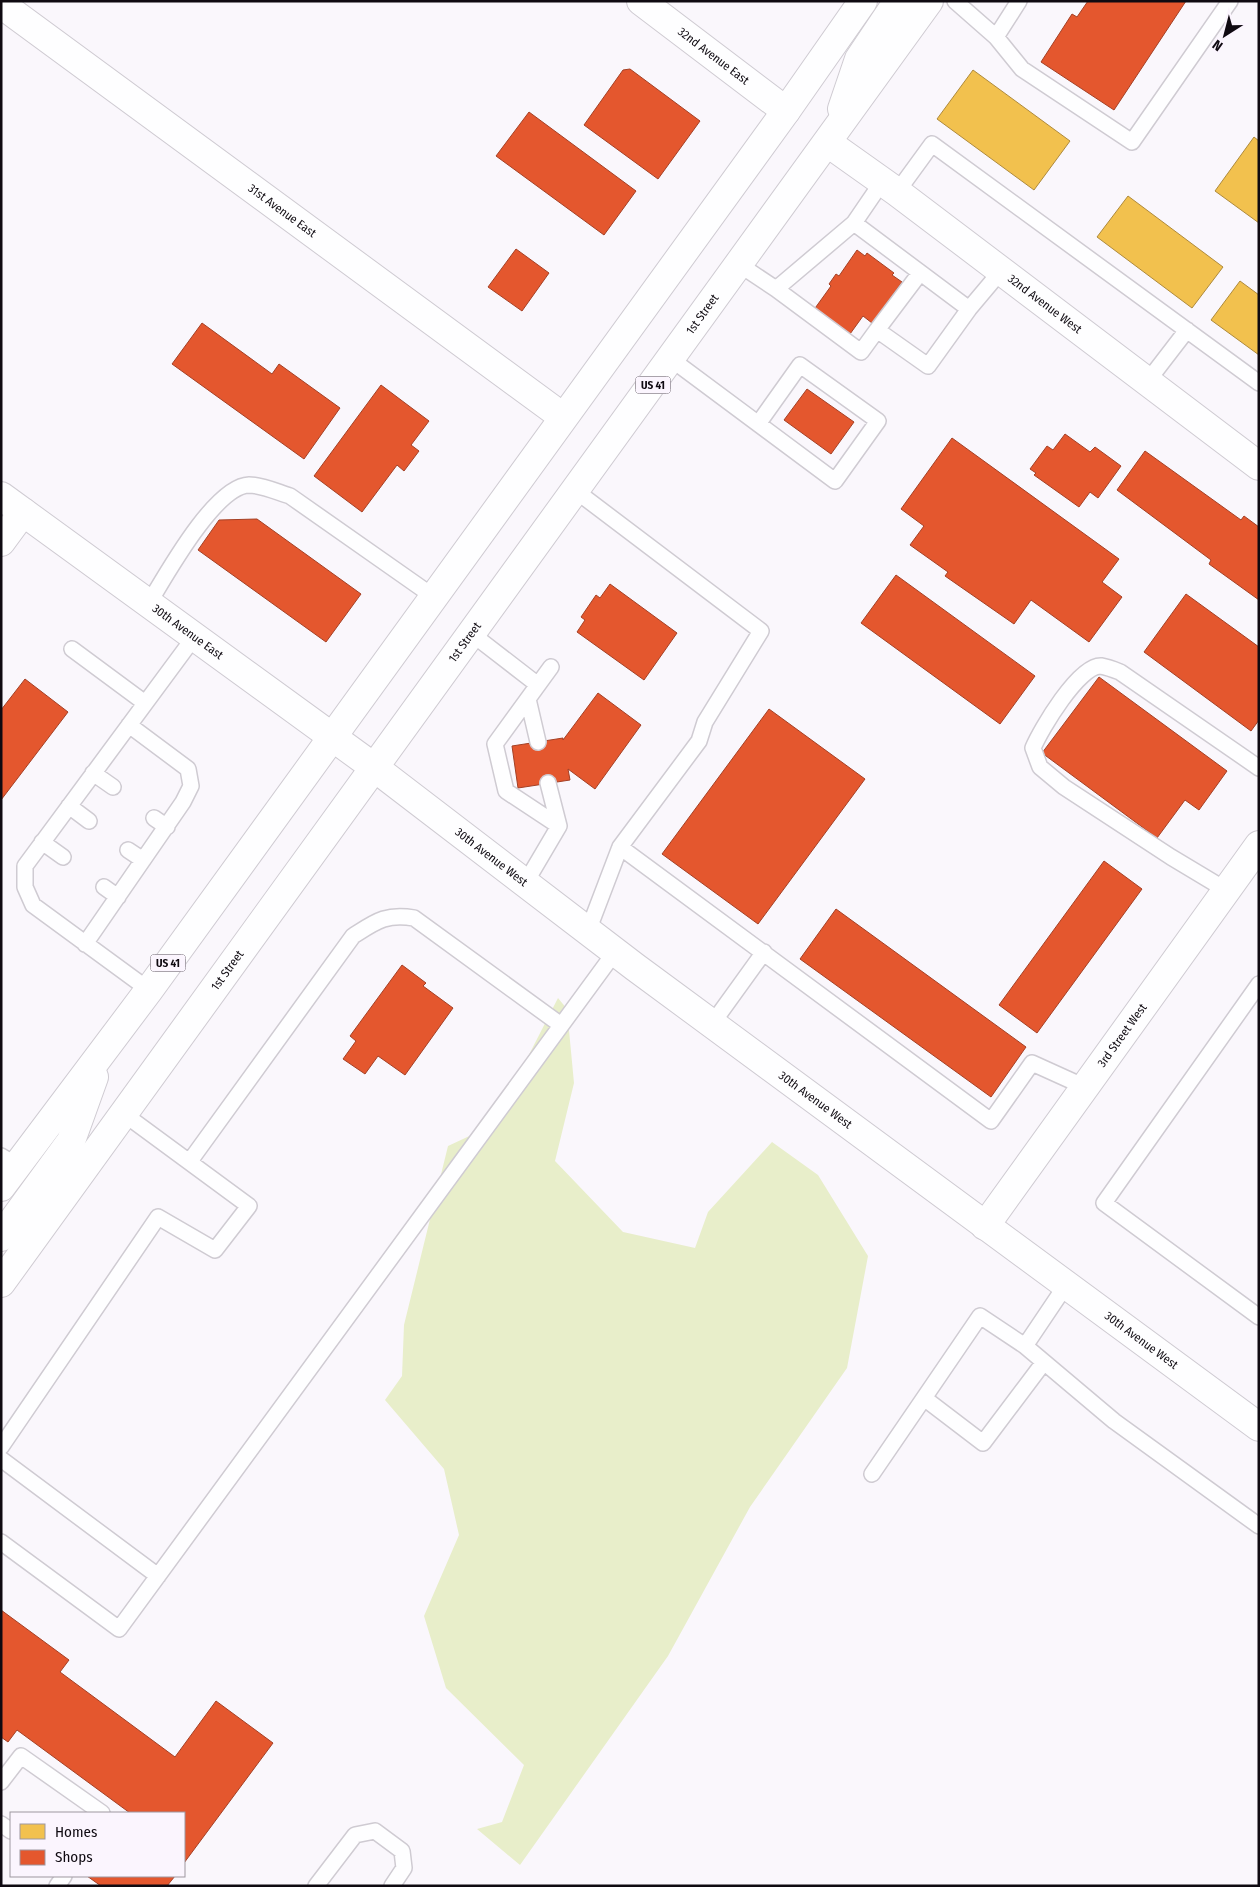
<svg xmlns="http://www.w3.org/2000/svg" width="1260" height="1887" viewBox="0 0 1260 1887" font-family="'Fira Sans Condensed',sans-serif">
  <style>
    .green { fill: #e8eeca }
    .homes { fill: #f2c14e; stroke: #ae8a3c }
    .shops { fill: #e4572e; stroke: #a44025 }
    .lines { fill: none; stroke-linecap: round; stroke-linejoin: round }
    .lane-casing { stroke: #cfcbd2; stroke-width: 18 }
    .street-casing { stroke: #cfcbd2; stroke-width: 30 }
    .secondary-casing { stroke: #cfcbd2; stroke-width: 30 }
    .primary-casing { stroke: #cfcbd2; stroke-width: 30 }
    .lane { stroke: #fefeff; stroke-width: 15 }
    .street { stroke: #fefeff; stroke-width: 28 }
    .secondary { stroke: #fefeff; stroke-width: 28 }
    .primary { stroke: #fefeff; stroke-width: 28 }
    .labels { text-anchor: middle; stroke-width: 5; stroke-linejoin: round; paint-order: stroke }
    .shield { fill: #fbf5fe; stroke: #565058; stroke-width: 1 }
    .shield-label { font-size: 11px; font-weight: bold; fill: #0f0a11 }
    .street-label { font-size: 12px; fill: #0f0a11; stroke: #fbf5fe }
  </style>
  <rect width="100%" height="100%" fill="#faf7fc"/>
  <!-- green -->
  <path class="green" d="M 558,998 L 567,1009 L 574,1083 L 555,1161 L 623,1232 L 695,1248 L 708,1212 L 772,1142 L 818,1175 L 868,1256 L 847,1368 L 750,1507 L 668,1656 L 520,1865 L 477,1829 L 502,1822 L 524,1765 L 446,1688 L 424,1616 L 459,1535 L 444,1469 L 385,1400 L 402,1376 L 404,1325 L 448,1146 L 493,1125 Z"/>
  <!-- homes -->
  <path class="homes" d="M 973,70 L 1070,141 L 1034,190 L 937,119 Z
    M 1254,137 L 1259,141 L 1259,223 L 1215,191 Z
    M 1128,196 L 1223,267 L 1192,308 L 1097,237 Z
    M 1240,281 L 1259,295 L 1259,355 L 1211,320 Z"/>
  <!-- shops -->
  <path class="shops" d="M 1088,1 L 1186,1 L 1114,110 L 1041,62 L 1072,14 L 1077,17 Z
    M 630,69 L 700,121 L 658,179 L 584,125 L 623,70 Z
    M 529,112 L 636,191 L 604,235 L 496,156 Z
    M 516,249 L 549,273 L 522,311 L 488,287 Z
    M 857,250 L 865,256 L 867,253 L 894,273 L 892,275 L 902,282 L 872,323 L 863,316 L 850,334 L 846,331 L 844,334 L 813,311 L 831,286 L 829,284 L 836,274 L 839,276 Z
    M 202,323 L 272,374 L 279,364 L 340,408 L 304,459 L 172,364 Z
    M 381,385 L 429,421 L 411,445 L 419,451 L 404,471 L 397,465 L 362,512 L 314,476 Z
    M 807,389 L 854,422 L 831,454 L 784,420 Z
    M 1065,434 L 1090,452 L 1095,447 L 1121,466 L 1098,498 L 1090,492 L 1079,507 L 1034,475 L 1036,473 L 1030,469 L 1047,446 L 1053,450 Z
    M 952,438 L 1119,559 L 1102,582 L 1122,597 L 1089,642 L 1031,600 L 1014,624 L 945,576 L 948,572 L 910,545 L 924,526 L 901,509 Z
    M 1145,451 L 1241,520 L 1244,516 L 1259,527 L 1259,600 L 1209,564 L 1211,560 L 1117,490 Z
    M 257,519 L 361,594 L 326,642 L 198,550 L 219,520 Z
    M 896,575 L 1035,676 L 1000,724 L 861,623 Z
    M 610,584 L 677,633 L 644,680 L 577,632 L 585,620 L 581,617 L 596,595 L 600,598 Z
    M 1186,594 L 1259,647 L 1259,720 L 1251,731 L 1144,652 Z
    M 1099,677 L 1227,771 L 1199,810 L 1185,800 L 1157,838 L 1042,753 Z
    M 25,679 L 68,712 L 1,800 L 1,710 Z
    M 598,693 L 641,725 L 595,789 L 568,769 L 570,780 L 518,788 L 512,746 L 563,738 L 563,740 Z
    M 769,709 L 865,779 L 758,924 L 662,854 Z
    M 1104,861 L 1142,889 L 1037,1033 L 999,1005 Z
    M 836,909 L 1026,1047 L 991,1097 L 800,959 Z
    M 402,965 L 426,983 L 423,986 L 453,1008 L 405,1075 L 378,1056 L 365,1074 L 343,1059 L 356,1041 L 350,1036 Z
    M 1,1610 L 69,1660 L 60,1672 L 175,1757 L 216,1701 L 273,1743 L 184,1863 L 184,1813 L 130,1813 L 17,1730 L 8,1742 L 1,1737 Z
    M 87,1876 L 175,1876 L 167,1886 L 101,1886 Z"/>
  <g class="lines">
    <defs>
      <path id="lane" d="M 955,1 L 996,37 L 1022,69 L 1132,142 L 1230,1
        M 996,37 L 1019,1
        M 897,192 L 932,144 L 1259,383
        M 854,223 L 969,309 L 928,366 L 877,330 L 920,273
        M 740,265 L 776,289 L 854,223 L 882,182
        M 776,289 L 861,352 L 877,330
        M 969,309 L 1001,271
        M 671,359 L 835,481 L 878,421 L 800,365 L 758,424
        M 1147,382 L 1187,330
        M 576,491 L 761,631 L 705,722 L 699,741 L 620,847 L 588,931
        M 149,603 C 166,575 215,486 249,485 C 262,485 277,492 290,496 L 434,597
        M 472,634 L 538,685
        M 72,649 L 145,703
        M 528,699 L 538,742
        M 93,773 L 113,787
        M 548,783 L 559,826
        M 69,806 L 89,821
        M 154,818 L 167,827
        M 42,842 L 63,857
        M 620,847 L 991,1121 L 1032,1063 L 1085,1087
        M 128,850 L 143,860
        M 526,882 L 559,826 L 506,791 L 495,744 L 551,667
        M 104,887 L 118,897
        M 1226,890 L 1171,857 L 1064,787 L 1040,767 L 1033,748 C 1041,729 1079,665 1101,666 C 1107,667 1115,670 1120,672 L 1259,768
        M 85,944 L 183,802 L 191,786 L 188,769 L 129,725
        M 1259,984 L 1104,1203 L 1259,1317
        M 149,990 L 33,905 L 25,887 L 25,866 L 195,636
        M 712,1024 L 764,952
        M 1,1156 L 16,1165
        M 190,1161 L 353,936 C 375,922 386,913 414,918 L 561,1025
        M 1066,1285 L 1025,1346 L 1114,1421 L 1259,1526
        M 1025,1346 L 980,1316 L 924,1398 L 983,1443 L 1044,1362
        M 1,1447 L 158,1217 L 215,1250 L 249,1206 L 124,1114
        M 1,1459 L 158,1576
        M 872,1474 L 924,1398
        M 1,1542 L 119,1629 L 615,952
        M 1,1782 L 21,1756 L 102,1813
        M 1,1824 L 11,1831
        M 57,1886 L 64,1876
        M 316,1886 L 355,1835 L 375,1831 L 402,1851 L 404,1868 L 392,1886"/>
      <g id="street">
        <path id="s1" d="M 641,1 L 786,111"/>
        <path id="s2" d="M 1,4 L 563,417"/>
        <path id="s3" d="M 828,143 L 897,192 L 1259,466"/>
        <path d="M 1,542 L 23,512"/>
        <path id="s4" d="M 985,1226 L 1259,845"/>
      </g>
      <g id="secondary">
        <path id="s5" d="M 1,496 L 375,768 L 635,967 L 1259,1427"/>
      </g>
      <g id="primary">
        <path d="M 842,109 L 859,59 L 898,1"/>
        <path d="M 1,1187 L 149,990 L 786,111 L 863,1"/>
        <path d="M 1,1237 L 71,1141 L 94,1077"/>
        <path id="s6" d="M 1,1283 L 929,1"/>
      </g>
    </defs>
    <!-- lane casing -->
    <use href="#lane" class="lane-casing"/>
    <!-- street casing -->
    <use href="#street" class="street-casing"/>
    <!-- secondary casing -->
    <use href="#secondary" class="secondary-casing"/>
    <!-- primary casing -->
    <use href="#primary" class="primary-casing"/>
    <!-- lane -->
    <use href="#lane" class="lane"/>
    <!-- street -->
    <use href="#street" class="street"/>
    <!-- secondary -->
    <use href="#secondary" class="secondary"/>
    <!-- primary -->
    <use href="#primary" class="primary"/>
  </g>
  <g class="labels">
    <!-- shield labels -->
    <g class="shield">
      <rect x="635.5" y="376.5" width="35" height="17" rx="4"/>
      <rect x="150.5" y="954.5" width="35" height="17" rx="4"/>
    </g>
    <g class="shield-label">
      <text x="653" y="389">US 41</text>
      <text x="168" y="967">US 41</text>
    </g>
    <!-- street labels -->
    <g class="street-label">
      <text dy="4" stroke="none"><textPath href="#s1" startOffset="91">32nd Avenue East</textPath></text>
      <text dy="4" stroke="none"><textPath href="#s2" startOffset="349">31st Avenue East</textPath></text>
      <text dy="4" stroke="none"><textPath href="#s3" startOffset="270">32nd Avenue West</textPath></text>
      <text dy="4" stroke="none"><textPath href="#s6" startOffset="1196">1st Street</textPath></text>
      <text dy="4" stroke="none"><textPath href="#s5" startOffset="231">30th Avenue East</textPath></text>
      <text dy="4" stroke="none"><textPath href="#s6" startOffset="791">1st Street</textPath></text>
      <text dy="4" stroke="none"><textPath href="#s5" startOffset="609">30th Avenue West</textPath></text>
      <text dy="4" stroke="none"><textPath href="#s6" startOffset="386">1st Street</textPath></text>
      <text dy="4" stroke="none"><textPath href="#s4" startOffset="235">3rd Street West</textPath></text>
      <text dy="4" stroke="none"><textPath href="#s5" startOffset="1014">30th Avenue West</textPath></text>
      <text dy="4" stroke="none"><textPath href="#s5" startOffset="1419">30th Avenue West</textPath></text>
    </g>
  </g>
  <!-- border -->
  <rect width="1260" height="1887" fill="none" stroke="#0f0a11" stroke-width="5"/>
  <!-- legend -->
  <rect x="10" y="1812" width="175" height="65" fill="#fbf5fe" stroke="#9d979f"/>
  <rect x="20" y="1824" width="25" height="15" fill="#f2c14e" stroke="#9d979f"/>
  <text x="55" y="1837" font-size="15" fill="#0f0a11">Homes</text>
  <rect x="20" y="1850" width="25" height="15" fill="#e4572e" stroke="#9d979f"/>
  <text x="55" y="1862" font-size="15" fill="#0f0a11">Shops</text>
  <!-- north arrow -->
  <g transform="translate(1225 35) rotate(216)" stroke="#fbf5fe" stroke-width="4" paint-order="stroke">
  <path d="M0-4L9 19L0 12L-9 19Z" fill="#0f0a11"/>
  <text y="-8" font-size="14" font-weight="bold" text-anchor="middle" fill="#0f0a11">N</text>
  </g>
</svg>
